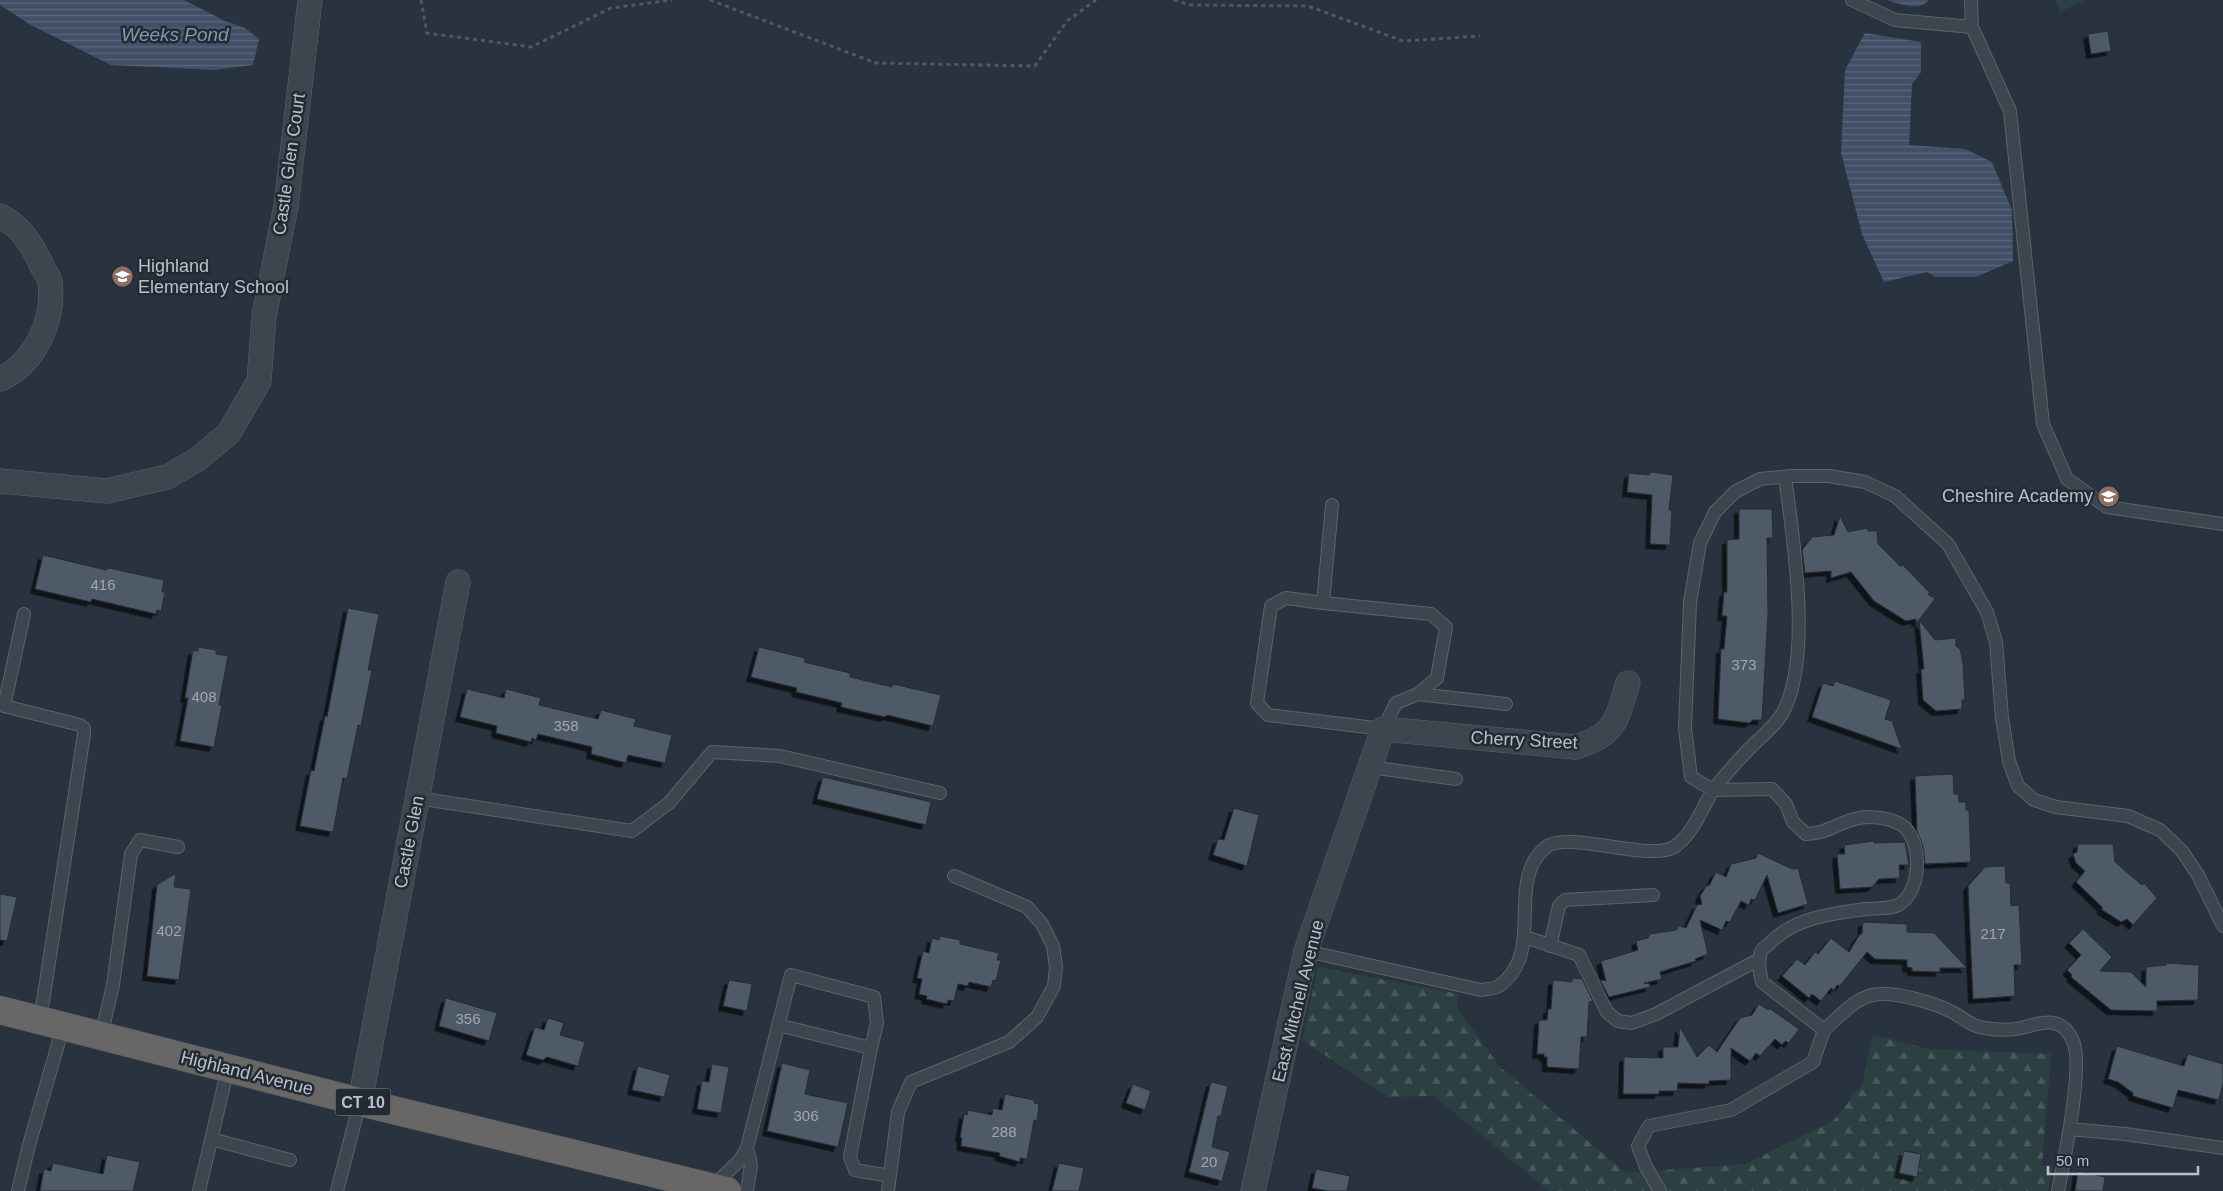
<svg xmlns="http://www.w3.org/2000/svg" width="2223" height="1191" viewBox="0 0 2223 1191" font-family="Arial,sans-serif">
  <style>
    .forest { fill: url(#forest-firs) }
    .pitch { fill: #2c4041 }
    .water { fill: url(#water-rules) }
    .building { fill: #505a67; stroke: #242c36; filter: url(#shadow) }
    .lines { fill: none; stroke-linecap: round; stroke-linejoin: round }
    .service-casing { stroke: #5b636c; stroke-width: 14 }
    .minor-casing { stroke: #5b636c; stroke-width: 25 }
    .trunk-casing { stroke: #485059; stroke-width: 29 }
    .path { stroke: #4b5c5f; stroke-width: 3; stroke-dasharray: 4 4; stroke-linecap: butt }
    .service { stroke: #3d454f; stroke-width: 12 }
    .minor { stroke: #3d454f; stroke-width: 24 }
    .trunk { stroke: #686765; stroke-width: 28 }
    .labels { text-anchor: middle; stroke-width: 5; stroke-linejoin: round; paint-order: stroke }
    .number-label { font-size: 15px; fill: #a0a6b0 }
    .shield { fill: #222a34; stroke: #8c939c; stroke-width: 1 }
    .shield-label { font-size: 16px; font-weight: bold; fill: #bac0c9 }
    .street-label { font-size: 18px; fill: #bac0c9; stroke: #222a34 }
    .poi-label { font-size: 18px; fill: #bac0c9; stroke: #222a34; text-anchor: start }
    .water-label { font-size: 19px; font-style: italic; fill: #8596ad; stroke: #222a34 }
  </style>
  <defs>
    <pattern id="forest-firs" width="22" height="20" patternUnits="userSpaceOnUse" patternTransform="scale(1.25)"><rect width="22" height="20" fill="#2c4041"/><path d="M5 1l3.5 6h-7zM16 11l3.5 6h-7z" fill="#485a5b"/></pattern>
    <pattern id="water-rules" width="6" height="5" patternUnits="userSpaceOnUse" patternTransform="scale(1.25)"><rect width="6" height="5" fill="#415066"/><path d="M0 2.5h6" fill="none" stroke="#5a677b"/></pattern>
    <filter id="shadow"><feDropShadow dx="-4.5" dy="4.5" stdDeviation="0" flood-color="#0009"/></filter>
  </defs>
  <rect width="100%" height="100%" fill="#29333f"/>
  <!-- forest -->
  <path class="forest" d="M 1318,967 L 1459,994 L 1457,1008 L 1500,1067 L 1626,1173 L 1745,1164 L 1833,1121 L 1862,1085 L 1873,1035 L 1929,1049 L 2051,1054 L 2042,1166 L 2052,1167 L 2048,1191 L 1549,1191 L 1434,1096 L 1388,1097 L 1302,1040 Z"/>
  <!-- pitch -->
  <path class="pitch" d="M 2055,0 L 2085,0 L 2060,12 Z"/>
  <!-- water -->
  <path class="water" d="M 0,0 L 184,0 L 225,21 L 245,28 L 259,39 L 253,65 L 215,70 L 111,65 L 31,25 L 0,5 Z
    M 1887,0 L 1929,0 C 1920,12 1899,4 1887,0 Z
    M 1865,33 L 1921,42 L 1921,72 L 1912,84 L 1909,145 L 1965,149 L 1992,162 L 2012,210 L 2013,261 L 1976,277 L 1935,277 L 1927,272 L 1884,282 L 1862,234 L 1841,153 L 1845,70 Z"/>
  <!-- building -->
  <path class="building" d="M 2108,31 L 2111,51 L 2091,54 L 2088,34 Z
    M 1651,472 L 1673,475 L 1669,510 L 1672,510 L 1670,545 L 1650,544 L 1652,495 L 1627,492 L 1629,473 L 1649,475 Z
    M 1739,509 L 1772,509 L 1773,538 L 1767,538 L 1768,614 L 1762,720 L 1753,720 L 1749,723 L 1718,719 L 1721,649 L 1724,649 L 1727,616 L 1722,616 L 1724,592 L 1727,592 L 1727,540 L 1739,539 Z
    M 1840,516 L 1848,532 L 1867,528 L 1868,531 L 1877,531 L 1878,544 L 1900,566 L 1903,565 L 1930,593 L 1928,594 L 1935,599 L 1919,620 L 1935,640 L 1956,638 L 1956,646 L 1960,649 L 1963,663 L 1965,700 L 1962,700 L 1962,709 L 1936,711 L 1923,700 L 1921,669 L 1924,669 L 1919,620 L 1916,623 L 1916,619 L 1906,621 L 1874,601 L 1851,572 L 1831,578 L 1831,571 L 1805,573 L 1802,550 L 1812,537 L 1834,535 Z
    M 43,555 L 106,570 L 109,568 L 164,580 L 162,592 L 165,592 L 161,611 L 157,610 L 156,614 L 92,599 L 91,602 L 35,589 Z
    M 348,608 L 379,614 L 368,670 L 372,670 L 361,726 L 358,725 L 347,779 L 343,778 L 333,832 L 300,826 L 311,770 L 314,771 L 325,716 L 327,717 Z
    M 198,647 L 216,650 L 216,654 L 228,656 L 219,705 L 222,705 L 214,747 L 180,741 L 188,698 L 185,698 L 193,650 L 198,651 Z
    M 759,647 L 805,658 L 804,662 L 850,673 L 850,677 L 892,687 L 893,684 L 941,695 L 933,726 L 887,715 L 885,717 L 841,707 L 842,703 L 796,692 L 797,688 L 751,677 Z
    M 1835,681 L 1891,700 L 1885,719 L 1892,721 L 1902,749 L 1812,717 L 1823,683 L 1833,686 Z
    M 467,689 L 504,698 L 506,689 L 541,698 L 539,705 L 598,719 L 601,710 L 636,719 L 634,726 L 672,735 L 665,763 L 628,755 L 626,763 L 591,754 L 592,747 L 538,734 L 536,740 L 532,738 L 531,742 L 496,733 L 497,726 L 460,717 Z
    M 1953,774 L 1954,794 L 1958,794 L 1959,802 L 1966,802 L 1966,810 L 1969,810 L 1971,862 L 1925,864 L 1923,846 L 1917,831 L 1915,776 Z
    M 823,777 L 931,802 L 926,825 L 817,799 Z
    M 1234,808 L 1259,815 L 1247,866 L 1213,855 L 1218,839 L 1224,840 Z
    M 1874,841 L 1874,843 L 1905,842 L 1909,865 L 1899,865 L 1900,878 L 1879,879 L 1872,887 L 1840,889 L 1837,854 L 1845,854 L 1844,845 Z
    M 2078,844 L 2113,844 L 2115,862 L 2142,885 L 2144,883 L 2157,898 L 2133,925 L 2127,919 L 2121,922 L 2101,909 L 2103,908 L 2076,882 L 2085,871 L 2076,863 L 2073,854 L 2077,852 Z
    M 1758,853 L 1792,869 L 1798,868 L 1808,904 L 1778,913 L 1767,875 L 1755,900 L 1751,899 L 1749,905 L 1741,901 L 1730,922 L 1726,921 L 1722,930 L 1700,920 L 1708,954 L 1695,959 L 1696,961 L 1660,972 L 1662,979 L 1644,983 L 1650,984 L 1650,987 L 1609,997 L 1600,980 L 1606,981 L 1601,961 L 1638,950 L 1636,941 L 1648,938 L 1650,934 L 1676,930 L 1679,926 L 1686,928 L 1697,905 L 1702,904 L 1700,896 L 1707,885 L 1709,886 L 1716,872 L 1726,877 L 1731,864 L 1756,858 Z
    M 2005,866 L 2006,883 L 2010,883 L 2011,906 L 2019,905 L 2022,965 L 2014,965 L 2015,996 L 1973,999 L 1968,886 L 1985,867 Z
    M 176,873 L 174,887 L 191,889 L 179,980 L 147,976 L 157,885 Z
    M 0,894 L 17,897 L 7,941 L 0,940 Z
    M 1863,922 L 1907,924 L 1907,932 L 1934,933 L 1967,968 L 1940,968 L 1940,972 L 1912,971 L 1912,968 L 1907,967 L 1907,960 L 1875,959 L 1867,952 L 1840,986 L 1837,985 L 1834,990 L 1831,988 L 1821,1001 L 1812,994 L 1809,998 L 1782,976 L 1797,959 L 1805,965 L 1815,952 L 1818,954 L 1831,938 L 1849,952 L 1860,934 L 1862,934 Z
    M 2083,929 L 2112,957 L 2100,971 L 2131,972 L 2146,987 L 2146,967 L 2166,965 L 2166,963 L 2199,965 L 2198,1000 L 2157,1001 L 2157,1011 L 2111,1010 L 2071,977 L 2072,975 L 2067,970 L 2081,955 L 2069,943 Z
    M 940,936 L 960,940 L 960,944 L 999,953 L 997,960 L 1001,960 L 996,981 L 993,980 L 991,987 L 969,982 L 968,986 L 958,984 L 954,1001 L 948,1000 L 947,1004 L 926,999 L 927,996 L 919,994 L 922,979 L 917,978 L 923,951 L 929,953 L 932,938 L 939,940 Z
    M 1572,978 L 1582,979 L 1593,1001 L 1589,1002 L 1587,1037 L 1581,1037 L 1579,1069 L 1547,1067 L 1547,1057 L 1544,1057 L 1544,1054 L 1537,1054 L 1539,1020 L 1547,1020 L 1548,1009 L 1551,1009 L 1553,980 L 1572,982 Z
    M 729,980 L 752,984 L 747,1011 L 723,1006 Z
    M 446,998 L 497,1013 L 489,1041 L 439,1026 Z
    M 1759,1004 L 1768,1010 L 1769,1008 L 1799,1029 L 1789,1043 L 1785,1041 L 1782,1045 L 1775,1039 L 1760,1056 L 1756,1053 L 1750,1061 L 1731,1048 L 1731,1080 L 1709,1081 L 1709,1084 L 1678,1083 L 1677,1091 L 1659,1091 L 1659,1094 L 1623,1094 L 1624,1057 L 1663,1058 L 1663,1047 L 1678,1047 L 1680,1027 L 1697,1057 L 1709,1045 L 1717,1052 L 1740,1018 L 1752,1015 Z
    M 548,1018 L 564,1023 L 560,1035 L 585,1042 L 578,1066 L 547,1057 L 543,1060 L 526,1055 L 535,1027 L 544,1030 Z
    M 2117,1046 L 2184,1066 L 2188,1054 L 2223,1064 L 2223,1083 L 2219,1100 L 2178,1090 L 2173,1108 L 2133,1096 L 2133,1093 L 2118,1082 L 2108,1079 Z
    M 782,1063 L 810,1070 L 805,1094 L 848,1103 L 838,1147 L 767,1131 Z
    M 712,1064 L 729,1067 L 721,1113 L 697,1109 L 702,1081 L 709,1082 Z
    M 638,1066 L 670,1075 L 664,1097 L 632,1090 Z
    M 1211,1082 L 1228,1086 L 1221,1116 L 1218,1116 L 1212,1147 L 1230,1152 L 1222,1181 L 1189,1172 Z
    M 1133,1084 L 1151,1091 L 1145,1110 L 1126,1103 Z
    M 1005,1094 L 1034,1100 L 1034,1103 L 1039,1104 L 1037,1121 L 1034,1120 L 1027,1159 L 1020,1158 L 1020,1162 L 999,1156 L 1000,1153 L 961,1146 L 962,1138 L 960,1137 L 964,1114 L 967,1115 L 968,1110 L 992,1115 L 993,1108 L 1002,1110 Z
    M 1904,1151 L 1921,1154 L 1917,1177 L 1899,1173 Z
    M 107,1155 L 140,1162 L 133,1191 L 40,1191 L 44,1169 L 51,1171 L 53,1163 L 103,1174 Z
    M 1059,1163 L 1084,1168 L 1079,1191 L 1052,1191 Z
    M 1316,1169 L 1350,1176 L 1347,1191 L 1328,1191 L 1312,1188 Z
    M 2078,1171 L 2105,1177 L 2103,1191 L 2075,1191 Z"/>
  <g class="lines">
    <defs>
      <path id="service" d="M 1852,0 L 1895,20 L 1972,27 L 2010,111 L 2043,424 L 2067,479 L 2107,507 L 2223,524
        M 1971,0 L 1972,27
        M 1785,477 C 1793,537 1813,660 1782,714 C 1774,727 1761,737 1751,747 C 1737,761 1725,775 1713,790 L 1691,777 L 1685,728 L 1690,602 L 1700,543 L 1715,512 L 1735,492 L 1760,479 L 1791,476 L 1829,476 L 1865,482 L 1895,496 L 1948,544 L 1987,612 L 1996,642 L 2002,718 L 2009,761 L 2018,786 L 2034,800 L 2056,807 L 2128,816 L 2160,830 L 2182,851 L 2198,875 L 2223,926
        M 1323,603 L 1286,598 L 1271,606 L 1257,703 L 1268,715 L 1383,729 L 1396,703 L 1418,694 L 1437,678 L 1446,627 L 1431,614 L 1323,603 L 1332,505
        M 24,614 L 4,706 L 80,725 L 84,728 L 84,734 L 40,1021
        M 1418,694 L 1506,704
        M 1370,767 L 1456,779
        M 417,798 L 632,831 L 669,803 L 712,752 L 780,756 L 940,793
        M 1525,937 L 1579,955 L 1607,1012 L 1618,1021 L 1632,1023 L 1656,1014 L 1760,959
        M 1550,946 L 1559,906 L 1565,900 L 1653,895
        M 1306,951 L 1481,990 C 1486,989 1495,989 1499,986 C 1547,952 1504,881 1546,847 C 1567,830 1650,862 1674,847 C 1692,836 1702,808 1713,790 L 1772,789 L 1786,804 L 1793,822 L 1806,834 C 1830,834 1844,817 1870,817 C 1882,817 1901,821 1908,831 C 1922,851 1920,889 1900,904 C 1893,909 1876,908 1867,909 C 1833,913 1793,918 1769,944 C 1766,946 1762,949 1761,952 C 1757,961 1760,974 1762,982 L 1824,1030 C 1837,1019 1852,1001 1869,996 C 1890,989 1935,1003 1954,1013 C 1965,1019 1971,1026 1984,1028 C 1996,1030 2009,1031 2021,1028 C 2042,1023 2061,1014 2073,1041 C 2084,1065 2064,1162 2058,1191
        M 101,1036 L 113,985 L 131,854 L 140,840 L 178,847
        M 871,1048 L 850,1157 L 855,1170 L 890,1176
        M 2070,1129 L 2125,1134 L 2223,1148
        M 211,1139 L 290,1160
        M 747,1148 L 791,975 L 874,997 L 877,1023 L 871,1048 L 778,1025
        M 712,1187 L 740,1160 L 747,1148 L 751,1165 L 747,1191
        M 18,1191 L 29,1145 L 63,1027
        M 199,1191 L 228,1068
        M 337,1191 L 360,1102
        M 888,1191 L 898,1112 L 911,1082 L 1009,1042 L 1037,1017 L 1054,986 L 1056,967 L 1053,946 L 1042,924 L 1027,907 L 954,876
        M 1660,1191 L 1646,1167 L 1638,1146 L 1649,1126 L 1731,1110 L 1813,1062 L 1824,1030"/>
      <path id="minor" d="M 0,216 C 22,227 33,246 43,268 C 45,272 49,277 50,282 C 55,319 35,364 0,379
        M 0,481 L 107,491 L 167,477 L 198,459 L 229,433 L 259,381 L 264,316 L 286,206 L 310,0
        M 360,1102 L 458,582
        M 1253,1191 L 1306,951 L 1383,729 L 1575,747 C 1616,735 1616,721 1628,683"/>
      <path id="trunk" d="M 0,1010 L 360,1102 L 727,1191"/>
    </defs>
    <!-- service casing -->
    <use href="#service" class="service-casing"/>
    <!-- minor casing -->
    <use href="#minor" class="minor-casing"/>
    <!-- trunk casing -->
    <use href="#trunk" class="trunk-casing"/>
    <!-- path -->
    <path class="path" d="M 421,0 L 427,33 L 531,47 L 611,8 L 672,0
      M 710,0 L 876,63 L 1035,66 L 1067,21 L 1096,0
      M 1174,0 L 1191,5 L 1308,6 L 1403,41 L 1480,36"/>
    <!-- service -->
    <use href="#service" class="service"/>
    <!-- minor -->
    <use href="#minor" class="minor"/>
    <!-- trunk -->
    <use href="#trunk" class="trunk"/>
  </g>
  <!-- icons -->
  <defs>
    <symbol id="school-disc" viewBox="-11 -11 22 22"><circle r="9.5" fill="#8d6e63" stroke="#222a34"/><path d="M0-5L7-2L0 1L-7-2ZM-4 1L0 2.5L4 1V4Q0 6-4 4Z" fill="#fff"/></symbol>
  </defs>
  <g fill-rule="evenodd">
    <use href="#school-disc" x="110" y="264" width="25" height="25"/>
    <use href="#school-disc" x="2096" y="484" width="25" height="25"/>
  </g>
  <g class="labels">
    <!-- number labels -->
    <g class="number-label">
      <text x="103" y="590">416</text>
      <text x="1744" y="670">373</text>
      <text x="204" y="702">408</text>
      <text x="566" y="731">358</text>
      <text x="169" y="936">402</text>
      <text x="1993" y="939">217</text>
      <text x="468" y="1024">356</text>
      <text x="806" y="1121">306</text>
      <text x="1004" y="1137">288</text>
      <text x="1209" y="1167">20</text>
    </g>
    <!-- shield labels -->
    <rect class="shield" x="335.5" y="1088.5" width="55" height="27" rx="4"/>
    <g class="shield-label">
      <text x="363" y="1108">CT 10</text>
    </g>
    <!-- street labels -->
    <g class="street-label">
      <text transform="translate(289 164) rotate(-82)" y="6">Castle Glen Court</text>
      <text transform="translate(1524 740) rotate(3)" y="6">Cherry Street</text>
      <text transform="translate(409 842) rotate(-79)" y="6">Castle Glen</text>
      <text transform="translate(1298 1001) rotate(-76)" y="6">East Mitchell Avenue</text>
      <text transform="translate(247 1073) rotate(14)" y="6">Highland Avenue</text>
    </g>
    <!-- poi labels -->
    <g class="poi-label">
      <text x="138" y="272">Highland<tspan x="138" dy="21">Elementary School</tspan></text>
      <text x="2093" y="502" text-anchor="end">Cheshire Academy</text>
    </g>
    <!-- water labels -->
    <g class="water-label">
      <text x="175" y="41">Weeks Pond</text>
    </g>
  </g>
  <!-- scale -->
  <path d="M2048 1166v8h150v-8" fill="none" stroke="#bac0c9" stroke-width="2.5"/>
  <text x="2056" y="1166" font-size="15" fill="#bac0c9" stroke="#222a34" stroke-width="4" paint-order="stroke">50 m</text>
</svg>
